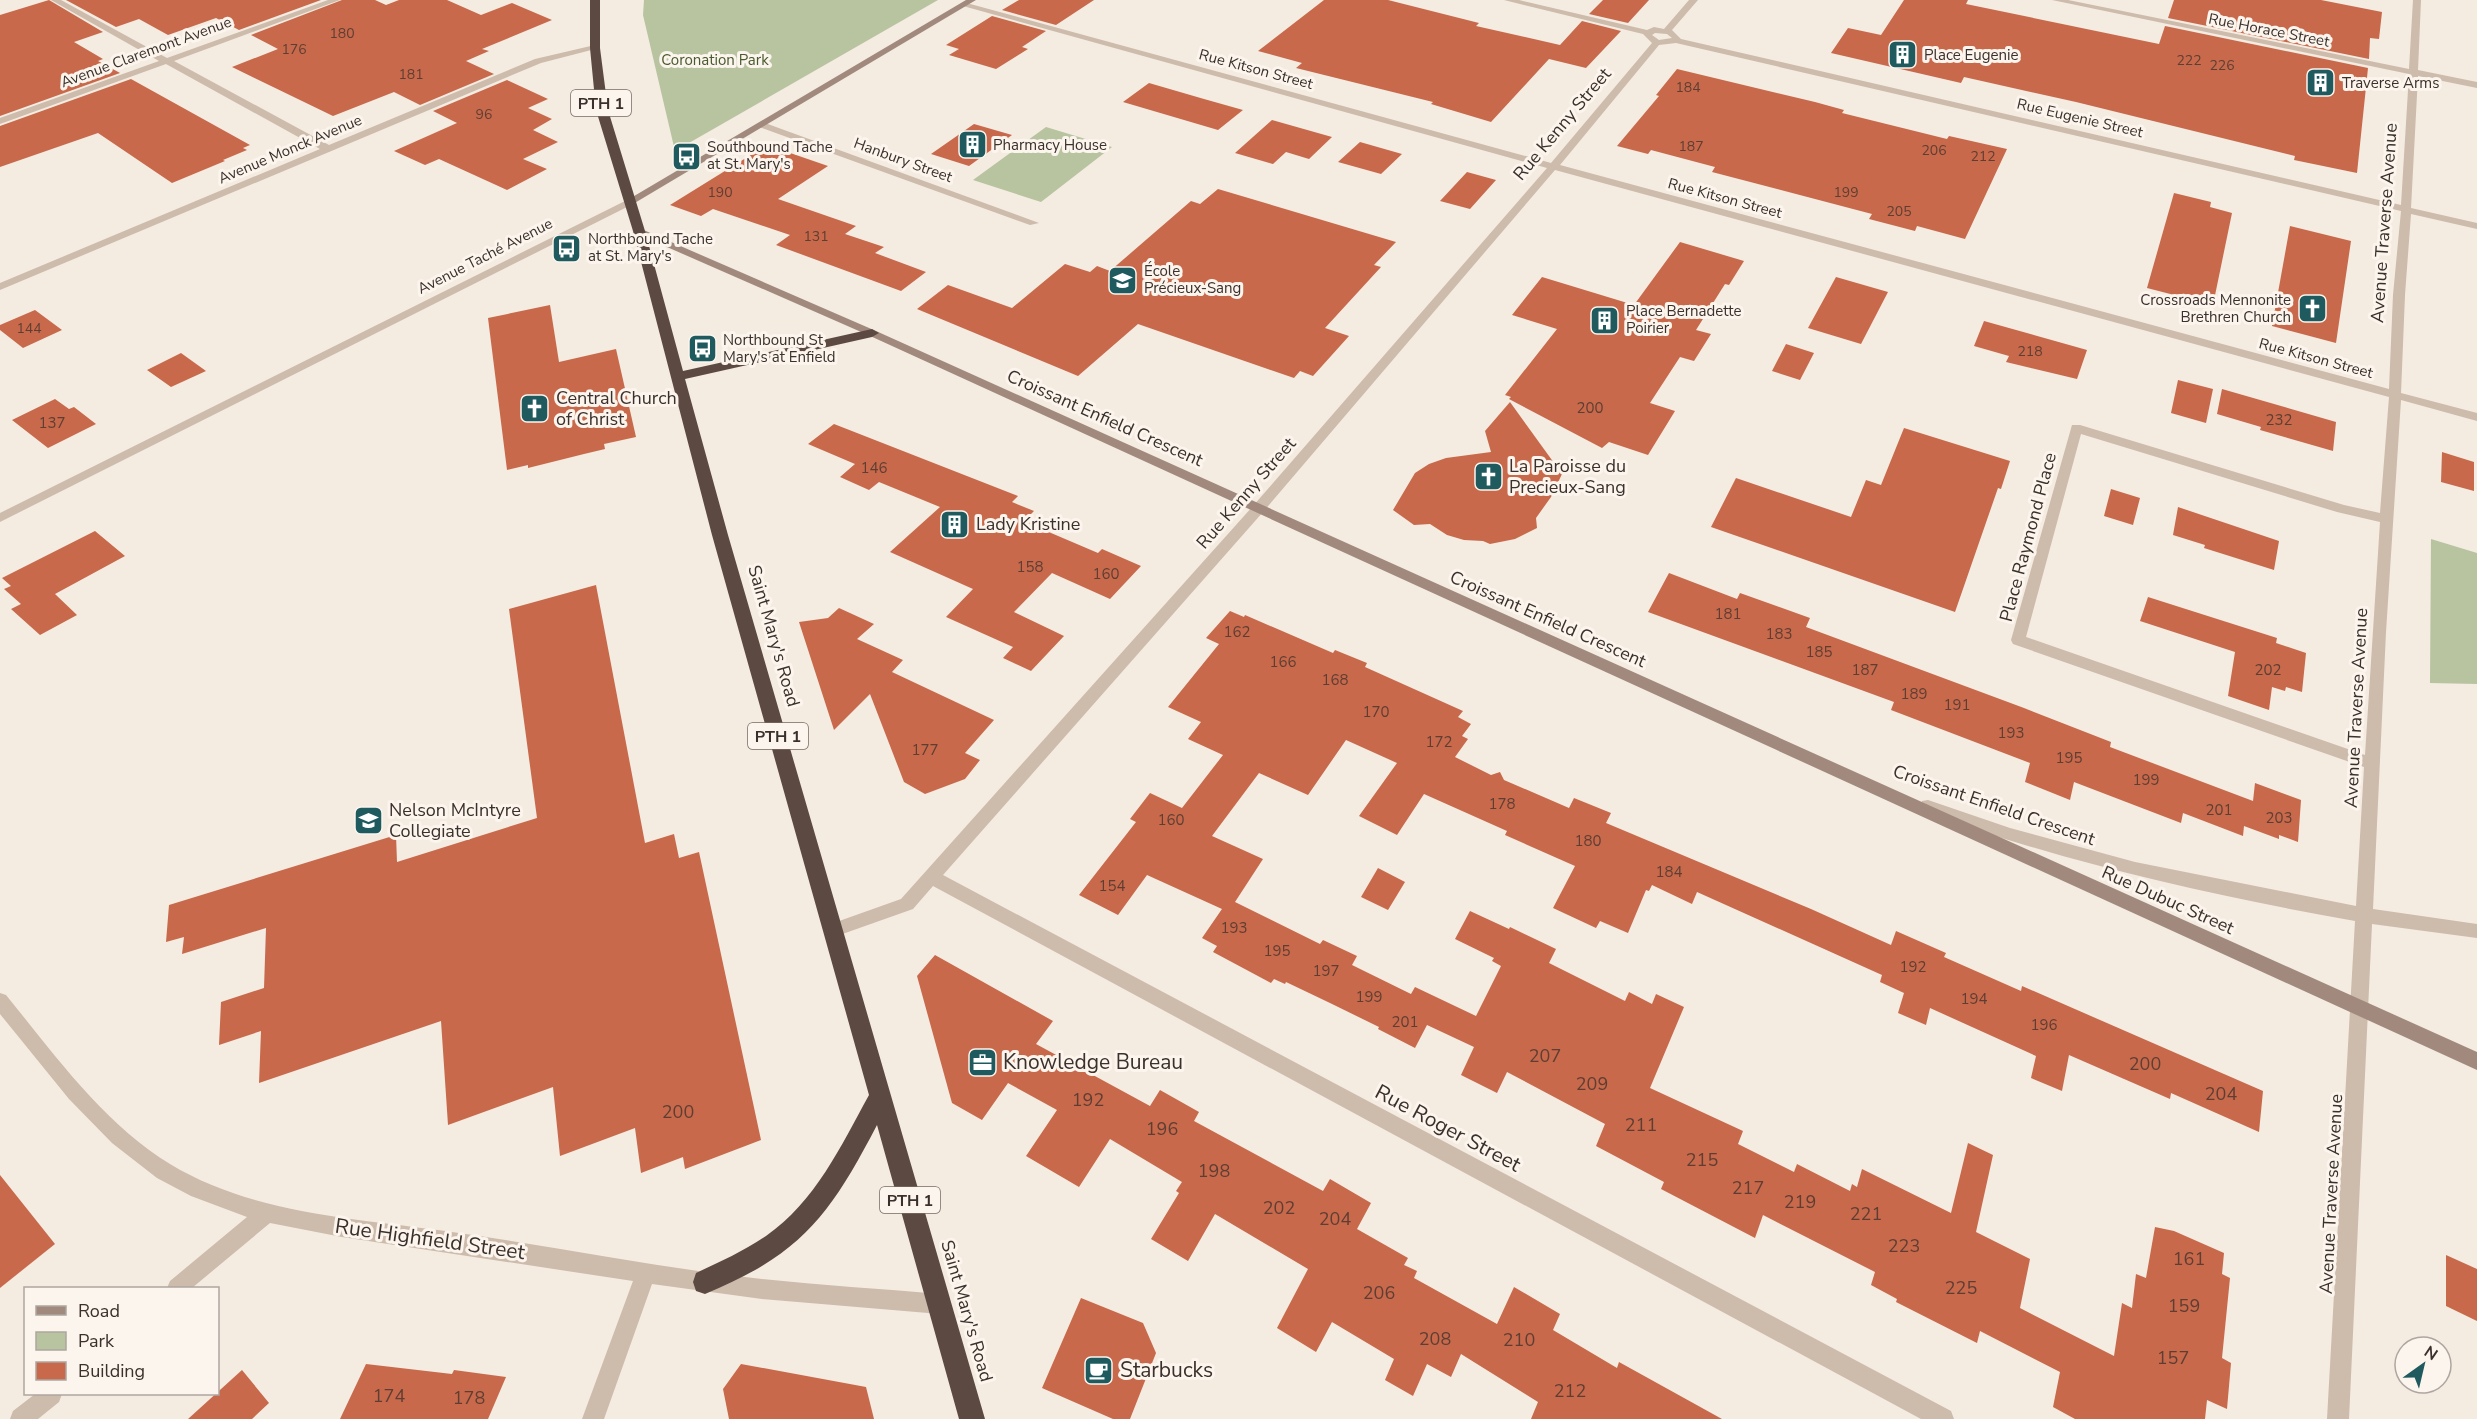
<svg xmlns="http://www.w3.org/2000/svg" width="2477" height="1419" viewBox="0 0 2477 1419" font-family="'Nunito Sans',sans-serif">
  <style>
    .green { fill: #b8c4a0 }
    .building { fill: #c8694b }
    .lines { fill: none; stroke-linecap: round; stroke-linejoin: round }
    .street { fill: #cdbbac; fill-rule: evenodd }
    .secondary { fill: #a18a7d; fill-rule: evenodd }
    .highway { fill: #5c4a42; fill-rule: evenodd }
    .labels { text-anchor: middle; stroke-width: 6; stroke-linejoin: round; paint-order: stroke }
    .far-number-label { font-size: 14px; fill: #5e3e33 }
    .far-street-label { font-size: 15px; fill: #3b302b; stroke: #fbf5ee }
    .far-poi-label { font-size: 15px; fill: #3b302b; stroke: #fbf5ee; text-anchor: start }
    .far-park-label { font-size: 15px; fill: #4a5a2e; stroke: #fbf5ee }
    .number-label { font-size: 15px; fill: #5e3e33 }
    .shield { fill: #fbf5ee; stroke: #756b66; stroke-width: 1.5 }
    .shield-label { font-size: 16px; font-weight: bold; fill: #3b302b }
    .street-label { font-size: 18px; fill: #3b302b; stroke: #fbf5ee }
    .poi-label { font-size: 18px; fill: #3b302b; stroke: #fbf5ee; text-anchor: start }
    .near-number-label { font-size: 18px; fill: #5e3e33 }
    .near-poi-label { font-size: 21px; fill: #3b302b; stroke: #fbf5ee; text-anchor: start }
    .near-street-label { font-size: 21px; fill: #3b302b; stroke: #fbf5ee }
  </style>
  <rect width="100%" height="100%" fill="#f4ebe1"/>
  <!-- green -->
  <path class="green" d="M 644,0 L 938,0 L 675,151 L 643,15 Z
    M 1046,127 L 1112,147 L 1041,202 L 973,180 Z
    M 2431,539 L 2477,553 L 2477,684 L 2430,683 Z"/>
  <!-- building -->
  <path class="building" d="M 49,0 L 103,32 L 74,42 L 103,59 L 98,61 L 120,73 L 0,116 L 0,15 Z
    M 66,0 L 321,0 L 239,30 L 216,18 L 168,35 L 139,19 L 116,27 Z
    M 342,0 L 375,0 L 386,5 L 399,0 L 447,0 L 481,15 L 512,3 L 552,20 L 482,49 L 489,51 L 466,61 L 494,74 L 420,105 L 394,92 L 333,116 L 232,67 L 278,49 L 251,35 Z
    M 1019,0 L 1094,0 L 1056,25 L 1002,10 Z
    M 1324,0 L 1388,0 L 1479,23 L 1476,26 L 1560,45 L 1582,21 L 1621,31 L 1586,68 L 1549,59 L 1491,122 L 1431,104 L 1433,102 L 1296,68 L 1302,63 L 1258,51 Z
    M 1603,0 L 1649,0 L 1628,23 L 1589,14 Z
    M 1904,0 L 1968,0 L 1966,4 L 2159,44 L 2165,26 L 2368,68 L 2357,173 L 2294,160 L 2295,156 L 2076,102 L 1964,77 L 1961,83 L 1831,53 L 1848,28 L 1881,35 Z
    M 2174,0 L 2321,0 L 2382,12 L 2379,39 L 2370,38 L 2369,59 L 2168,18 Z
    M 992,16 L 1046,31 L 1022,47 L 1028,49 L 996,69 L 949,55 L 959,49 L 946,45 Z
    M 1677,69 L 1815,102 L 1844,110 L 1842,113 L 1947,139 L 1949,136 L 2007,149 L 1965,239 L 1917,226 L 1915,231 L 1869,219 L 1872,214 L 1712,172 L 1715,167 L 1651,150 L 1648,154 L 1617,146 L 1659,96 L 1656,95 Z
    M 131,79 L 250,145 L 243,148 L 247,150 L 223,160 L 225,161 L 172,183 L 98,133 L 0,167 L 0,126 Z
    M 507,80 L 548,99 L 528,108 L 552,119 L 533,130 L 558,142 L 523,159 L 547,169 L 507,190 L 439,159 L 425,165 L 394,151 L 457,123 L 433,111 Z
    M 1149,83 L 1204,99 L 1243,110 L 1218,130 L 1123,102 Z
    M 1272,120 L 1332,137 L 1309,159 L 1286,152 L 1273,164 L 1235,153 Z
    M 974,124 L 1012,135 L 969,166 L 931,154 Z
    M 1360,142 L 1402,154 L 1381,174 L 1338,162 Z
    M 767,145 L 828,166 L 778,199 L 856,226 L 845,234 L 884,247 L 875,253 L 926,272 L 901,291 L 776,245 L 790,235 L 713,209 L 701,216 L 670,205 Z
    M 1467,172 L 1496,180 L 1470,209 L 1440,201 Z
    M 1218,189 L 1396,242 L 1374,265 L 1381,267 L 1325,328 L 1349,336 L 1313,376 L 1300,371 L 1294,378 L 1138,324 L 1078,376 L 917,309 L 948,285 L 1012,308 L 1065,264 L 1090,272 L 1097,266 L 1110,271 L 1191,201 L 1200,204 Z
    M 2174,193 L 2211,202 L 2210,207 L 2232,213 L 2213,305 L 2147,288 Z
    M 2290,226 L 2351,241 L 2336,343 L 2272,326 Z
    M 1680,242 L 1744,261 L 1729,285 L 1725,284 L 1696,330 L 1711,334 L 1694,361 L 1680,357 L 1650,403 L 1675,411 L 1648,455 L 1609,442 L 1602,448 L 1509,399 L 1511,397 L 1505,395 L 1557,329 L 1512,315 L 1542,277 L 1634,305 Z
    M 1836,277 L 1888,292 L 1861,344 L 1808,328 Z
    M 550,305 L 559,362 L 616,349 L 636,437 L 604,444 L 605,449 L 584,454 L 528,468 L 528,465 L 507,470 L 488,318 Z
    M 35,310 L 62,330 L 23,348 L 0,330 L 0,325 Z
    M 1984,321 L 2087,350 L 2077,379 L 2006,362 L 2009,356 L 1974,346 Z
    M 1786,344 L 1814,353 L 1800,380 L 1772,371 Z
    M 181,353 L 206,371 L 171,387 L 147,370 Z
    M 2178,380 L 2213,389 L 2206,423 L 2171,413 Z
    M 2222,389 L 2336,422 L 2333,451 L 2260,430 L 2261,427 L 2217,414 Z
    M 55,399 L 69,409 L 74,407 L 96,424 L 48,448 L 12,420 Z
    M 1510,402 L 1562,474 L 1551,497 L 1536,518 L 1537,528 L 1515,539 L 1490,544 L 1483,541 L 1464,540 L 1447,535 L 1430,524 L 1414,525 L 1393,510 L 1415,473 L 1429,464 L 1446,458 L 1491,452 L 1485,431 Z
    M 834,424 L 1018,496 L 1012,502 L 1034,511 L 1029,516 L 1042,522 L 1037,527 L 1098,553 L 1102,549 L 1141,566 L 1110,599 L 1052,573 L 1014,612 L 1064,636 L 1031,671 L 1003,658 L 1013,647 L 946,617 L 973,589 L 890,552 L 940,507 L 879,482 L 869,490 L 840,477 L 855,464 L 808,444 Z
    M 1904,428 L 2010,461 L 2001,489 L 1998,488 L 1955,612 L 1711,527 L 1736,478 L 1851,517 L 1866,480 L 1881,485 Z
    M 2442,452 L 2474,462 L 2474,491 L 2441,482 Z
    M 2111,489 L 2140,498 L 2133,525 L 2104,516 Z
    M 2178,507 L 2279,541 L 2274,570 L 2204,548 L 2205,545 L 2173,535 Z
    M 95,531 L 125,556 L 55,594 L 77,615 L 40,635 L 11,609 L 21,604 L 4,589 L 11,586 L 2,578 Z
    M 1669,573 L 1737,599 L 1740,593 L 1810,618 L 1806,627 L 2024,708 L 2111,742 L 2110,747 L 2253,801 L 2255,783 L 2301,800 L 2298,842 L 2279,835 L 2279,839 L 2244,826 L 2243,836 L 2183,813 L 2181,823 L 2074,782 L 2070,800 L 2025,782 L 2030,763 L 1891,710 L 1894,702 L 1648,612 Z
    M 596,585 L 645,843 L 674,834 L 679,858 L 699,852 L 761,1140 L 685,1169 L 683,1157 L 641,1173 L 635,1128 L 560,1156 L 553,1087 L 448,1125 L 441,1021 L 259,1083 L 261,1031 L 219,1045 L 221,1002 L 264,988 L 266,928 L 182,954 L 184,937 L 166,942 L 169,905 L 396,835 L 397,862 L 537,818 L 509,609 Z
    M 2148,597 L 2277,638 L 2276,643 L 2306,653 L 2302,692 L 2286,687 L 2285,691 L 2272,687 L 2269,710 L 2228,696 L 2235,652 L 2140,621 Z
    M 839,608 L 874,624 L 857,639 L 903,660 L 892,672 L 994,720 L 965,753 L 980,760 L 965,779 L 925,794 L 904,782 L 870,694 L 834,730 L 799,622 L 828,618 Z
    M 1230,611 L 1244,617 L 1245,615 L 1333,653 L 1335,650 L 1367,663 L 1365,667 L 1463,711 L 1458,717 L 1471,724 L 1462,736 L 1468,739 L 1455,757 L 1491,775 L 1500,772 L 1504,780 L 1569,808 L 1574,798 L 1611,813 L 1606,823 L 1811,909 L 1891,945 L 1896,931 L 1946,953 L 1944,957 L 2021,991 L 2022,986 L 2263,1091 L 2259,1132 L 2171,1093 L 2170,1099 L 2069,1055 L 2062,1091 L 2031,1078 L 2036,1056 L 1930,1008 L 1926,1025 L 1898,1013 L 1904,993 L 1880,982 L 1882,975 L 1697,892 L 1692,904 L 1652,885 L 1649,891 L 1646,890 L 1628,933 L 1600,921 L 1596,928 L 1553,908 L 1575,866 L 1505,835 L 1507,831 L 1424,794 L 1397,835 L 1359,816 L 1397,763 L 1346,740 L 1308,795 L 1259,773 L 1212,836 L 1263,859 L 1235,902 L 1320,944 L 1323,940 L 1357,956 L 1352,965 L 1411,994 L 1415,987 L 1476,1016 L 1501,966 L 1492,961 L 1494,958 L 1455,939 L 1470,911 L 1509,929 L 1510,927 L 1556,949 L 1549,963 L 1625,1001 L 1629,992 L 1652,1004 L 1656,994 L 1684,1007 L 1650,1088 L 1743,1131 L 1738,1144 L 1794,1172 L 1797,1164 L 1850,1191 L 1852,1184 L 1857,1187 L 1862,1169 L 1951,1213 L 1968,1143 L 1993,1155 L 1976,1232 L 2030,1259 L 2020,1308 L 2114,1356 L 2122,1303 L 2132,1308 L 2136,1274 L 2146,1278 L 2155,1227 L 2174,1231 L 2224,1253 L 2222,1274 L 2230,1278 L 2222,1358 L 2231,1363 L 2227,1409 L 2207,1400 L 2205,1419 L 2075,1419 L 2053,1407 L 2060,1372 L 1980,1331 L 1977,1343 L 1896,1302 L 1897,1299 L 1871,1285 L 1875,1272 L 1763,1215 L 1755,1238 L 1661,1189 L 1664,1182 L 1596,1146 L 1605,1124 L 1507,1072 L 1497,1093 L 1461,1075 L 1474,1047 L 1427,1025 L 1415,1048 L 1378,1029 L 1379,1027 L 1330,1003 L 1286,982 L 1285,984 L 1274,979 L 1271,983 L 1213,952 L 1217,946 L 1202,938 L 1222,909 L 1147,875 L 1118,915 L 1079,895 L 1136,822 L 1130,819 L 1150,793 L 1182,808 L 1223,755 L 1188,739 L 1201,722 L 1168,707 L 1219,644 L 1206,638 Z
    M 1378,868 L 1405,882 L 1388,910 L 1361,897 Z
    M 935,955 L 1053,1021 L 1036,1044 L 1150,1106 L 1160,1090 L 1199,1112 L 1194,1121 L 1323,1191 L 1330,1179 L 1371,1203 L 1357,1229 L 1408,1258 L 1404,1265 L 1417,1271 L 1414,1278 L 1497,1324 L 1514,1287 L 1560,1314 L 1553,1330 L 1617,1368 L 1619,1362 L 1722,1419 L 1531,1419 L 1538,1402 L 1461,1354 L 1451,1377 L 1427,1364 L 1413,1396 L 1385,1380 L 1394,1359 L 1332,1322 L 1316,1352 L 1277,1328 L 1308,1269 L 1215,1214 L 1188,1261 L 1151,1239 L 1179,1193 L 1176,1191 L 1182,1182 L 1110,1139 L 1079,1187 L 1026,1156 L 1057,1110 L 1008,1083 L 982,1120 L 952,1103 L 917,976 Z
    M 0,1175 L 55,1244 L 0,1288 Z
    M 2446,1255 L 2477,1269 L 2477,1321 L 2446,1306 Z
    M 1081,1298 L 1143,1323 L 1156,1353 L 1130,1419 L 1113,1419 L 1042,1388 Z
    M 366,1364 L 452,1374 L 454,1370 L 506,1377 L 488,1419 L 340,1419 Z
    M 741,1364 L 866,1387 L 874,1419 L 729,1419 L 723,1389 Z
    M 242,1370 L 269,1403 L 252,1419 L 188,1419 Z"/>
  <g class="lines">
    <!-- street -->
    <path class="street" d="M 51,0 L 61,0 L 167,58 L 328,0 L 340,0 L 174,61 L 329,145 L 535,59 L 595,45 L 599,48 L 541,63 L 0,290 L 0,283 L 320,149 L 166,64 L 0,124 L 0,118 L 159,61 Z
      M 1504,0 L 1519,0 L 1647,30 L 1654,27 L 1664,29 L 1689,0 L 1698,0 L 1672,30 L 1681,39 L 2401,205 L 2409,74 L 2052,0 L 2068,0 L 2409,69 L 2413,0 L 2421,0 L 2418,70 L 2477,82 L 2477,88 L 2418,76 L 2411,208 L 2477,223 L 2477,229 L 2411,214 L 2405,295 L 2401,393 L 2477,413 L 2477,421 L 2401,400 L 2386,632 L 2373,909 L 2477,924 L 2477,938 L 2372,924 L 2349,1419 L 2327,1419 L 2355,921 C 2208,895 2063,862 1922,811 L 1920,806 L 1922,801 L 1928,800 L 2010,828 L 2135,862 L 2356,906 L 2364,767 L 2013,644 L 2011,640 L 2072,425 L 2080,425 L 2344,505 L 2380,513 L 2389,397 L 1555,170 L 1263,512 L 943,875 L 1951,1411 L 1954,1419 L 1921,1419 L 933,886 L 913,909 L 834,937 L 828,935 L 825,930 L 828,925 L 901,899 L 1253,506 L 1547,168 L 963,6 L 963,2 L 1551,163 L 1652,43 L 1643,34 ZM 1655,33 L 1667,34 L 1672,38 L 1659,40 L 1652,35 ZM 1676,43 L 2401,211 L 2393,295 L 2389,389 L 1560,165 L 1659,45 ZM 2081,434 L 2337,512 L 2380,522 L 2365,755 L 2026,637 Z
      M 759,123 L 765,123 L 1039,223 L 1030,225 L 759,127 Z
      M 629,199 L 633,200 L 633,204 L 0,522 L 0,513 Z
      M 0,993 L 6,995 C 55,1055 103,1123 170,1164 C 254,1215 358,1218 452,1232 C 537,1244 621,1260 705,1272 C 783,1283 862,1287 940,1294 L 947,1297 L 950,1304 L 947,1311 L 940,1314 L 762,1299 L 652,1284 L 604,1419 L 582,1419 L 633,1281 L 342,1237 L 270,1223 L 192,1288 L 167,1288 L 170,1281 L 247,1217 L 191,1196 L 157,1178 L 112,1143 L 69,1099 L 0,1014 Z
      M 35,1394 L 62,1394 L 59,1402 L 38,1419 L 10,1419 L 13,1411 Z"/>
    <!-- secondary -->
    <path class="secondary" d="M 966,0 L 976,0 L 633,204 L 624,202 Z
      M 639,228 L 876,331 L 2477,1052 L 2477,1070 L 868,335 L 635,233 L 634,231 Z"/>
    <!-- highway -->
    <path class="highway" d="M 590,0 L 600,0 L 600,48 L 608,110 L 645,231 L 683,371 L 872,329 L 879,333 L 872,337 L 685,379 L 728,535 L 985,1419 L 959,1419 L 877,1125 C 830,1215 802,1254 705,1294 L 696,1291 L 693,1282 L 696,1273 C 720,1262 744,1251 766,1236 C 815,1202 841,1146 869,1095 L 712,535 L 633,231 L 596,110 L 590,48 Z"/>
  </g>
  <!-- icons -->
  <defs>
    <symbol id="building-square" viewBox="-11 -11 22 22"><rect x="-9" y="-9" width="18" height="18" rx="4" fill="#1f5a5e" stroke="#fbf5ee"/><path d="M-4-6H4V6H1V3H-1V6H-4ZM-2.5-4.3h1.7v1.8h-1.7ZM.8-4.3h1.7v1.8H.8ZM-2.5-1h1.7V.8h-1.7ZM.8-1h1.7V.8H.8Z" fill="#fff"/></symbol>
    <symbol id="bus-square" viewBox="-11 -11 22 22"><rect x="-9" y="-9" width="18" height="18" rx="4" fill="#1f5a5e" stroke="#fbf5ee"/><path d="M-5-6H5V4H4V6H2V4H-2V6H-4V4H-5ZM-3.5-4V0h7V-4ZM-3.5 1.2v1.5H-2V1.2ZM2 1.2v1.5H3.5V1.2Z" fill="#fff"/></symbol>
    <symbol id="school-square" viewBox="-11 -11 22 22"><rect x="-9" y="-9" width="18" height="18" rx="4" fill="#1f5a5e" stroke="#fbf5ee"/><path d="M0-5L7-2L0 1L-7-2ZM-4 1L0 2.5L4 1V4Q0 6-4 4Z" fill="#fff"/></symbol>
    <symbol id="church-square" viewBox="-11 -11 22 22"><rect x="-9" y="-9" width="18" height="18" rx="4" fill="#1f5a5e" stroke="#fbf5ee"/><path d="M-1.2-6h2.4v3.5h3.3v2.4h-3.3V6h-2.4V-.1h-3.3v-2.4h3.3Z" fill="#fff"/></symbol>
    <symbol id="office-square" viewBox="-11 -11 22 22"><rect x="-9" y="-9" width="18" height="18" rx="4" fill="#1f5a5e" stroke="#fbf5ee"/><path d="M-6-3h4V-5.5h4V-3h4V5H-6ZM-1-4.5V-3h2v-1.5ZM-6 0V1H6V0Z" fill="#fff"/></symbol>
    <symbol id="cafe-square" viewBox="-11 -11 22 22"><rect x="-9" y="-9" width="18" height="18" rx="4" fill="#1f5a5e" stroke="#fbf5ee"/><path d="M-5.5-4.5H6V0H3Q3 3.5 0 3.5H-2.5Q-5.5 3.5-5.5 0ZM3-3.2v2h1.7v-2ZM-6 4.5H4V6H-6Z" fill="#fff"/></symbol>
  </defs>
  <g fill-rule="evenodd">
    <use href="#building-square" x="1886" y="38" width="33" height="33"/>
    <use href="#building-square" x="2304" y="66" width="33" height="33"/>
    <use href="#building-square" x="956" y="128" width="33" height="33"/>
    <use href="#bus-square" x="670" y="140" width="33" height="33"/>
    <use href="#bus-square" x="550" y="232" width="33" height="33"/>
    <use href="#school-square" x="1106" y="264" width="33" height="33"/>
    <use href="#church-square" x="2296" y="292" width="33" height="33"/>
    <use href="#building-square" x="1588" y="304" width="33" height="33"/>
    <use href="#bus-square" x="686" y="332" width="33" height="33"/>
    <use href="#church-square" x="518" y="392" width="33" height="33"/>
    <use href="#church-square" x="1472" y="460" width="33" height="33"/>
    <use href="#building-square" x="938" y="508" width="33" height="33"/>
    <use href="#school-square" x="352" y="804" width="33" height="33"/>
    <use href="#office-square" x="966" y="1046" width="33" height="33"/>
    <use href="#cafe-square" x="1082" y="1354" width="33" height="33"/>
  </g>
  <g class="labels">
    <!-- far-number labels -->
    <g class="far-number-label">
      <text x="342" y="38">180</text>
      <text x="294" y="54">176</text>
      <text x="2189" y="65">222</text>
      <text x="2222" y="70">226</text>
      <text x="411" y="79">181</text>
      <text x="1688" y="92">184</text>
      <text x="484" y="119">96</text>
      <text x="1691" y="151">187</text>
      <text x="1934" y="155">206</text>
      <text x="1983" y="161">212</text>
      <text x="720" y="197">190</text>
      <text x="1846" y="197">199</text>
      <text x="1899" y="216">205</text>
      <text x="816" y="241">131</text>
      <text x="29" y="333">144</text>
      <text x="2030" y="356">218</text>
    </g>
    <!-- far-street labels -->
    <g class="far-street-label">
      <text transform="translate(2269 30) rotate(11)" y="5">Rue Horace Street</text>
      <text transform="translate(146 52) rotate(-20)" y="5">Avenue Claremont Avenue</text>
      <text transform="translate(1256 69) rotate(15)" y="5">Rue Kitson Street</text>
      <text transform="translate(2080 118) rotate(13)" y="5">Rue Eugenie Street</text>
      <text transform="translate(290 149) rotate(-23)" y="5">Avenue Monck Avenue</text>
      <text transform="translate(903 160) rotate(20)" y="5">Hanbury Street</text>
      <text transform="translate(1725 198) rotate(15)" y="5">Rue Kitson Street</text>
      <text transform="translate(485 256) rotate(-27)" y="5">Avenue Taché Avenue</text>
      <text transform="translate(2316 358) rotate(15)" y="5">Rue Kitson Street</text>
    </g>
    <!-- far-poi labels -->
    <g class="far-poi-label">
      <text x="1924" y="60">Place Eugenie</text>
      <text x="2342" y="88">Traverse Arms</text>
      <text x="993" y="150">Pharmacy House</text>
      <text x="707" y="152">Southbound Tache<tspan x="707" dy="17">at St. Mary's</tspan></text>
      <text x="588" y="244">Northbound Tache<tspan x="588" dy="17">at St. Mary's</tspan></text>
      <text x="1144" y="276">École<tspan x="1144" dy="17">Précieux-Sang</tspan></text>
      <text x="2291" y="305" text-anchor="end">Crossroads Mennonite<tspan x="2291" dy="17">Brethren Church</tspan></text>
      <text x="1626" y="316">Place Bernadette<tspan x="1626" dy="17">Poirier</tspan></text>
      <text x="723" y="345">Northbound St<tspan x="723" dy="17">Mary's at Enfield</tspan></text>
    </g>
    <!-- far-park labels -->
    <g class="far-park-label">
      <text x="715" y="65">Coronation Park</text>
    </g>
    <!-- number labels -->
    <g class="number-label">
      <text x="1590" y="413">200</text>
      <text x="2279" y="425">232</text>
      <text x="52" y="428">137</text>
      <text x="874" y="473">146</text>
      <text x="1030" y="572">158</text>
      <text x="1106" y="579">160</text>
      <text x="1728" y="619">181</text>
      <text x="1237" y="637">162</text>
      <text x="1779" y="639">183</text>
      <text x="1819" y="657">185</text>
      <text x="1283" y="667">166</text>
      <text x="1865" y="675">187</text>
      <text x="2268" y="675">202</text>
      <text x="1335" y="685">168</text>
      <text x="1914" y="699">189</text>
      <text x="1957" y="710">191</text>
      <text x="1376" y="717">170</text>
      <text x="2011" y="738">193</text>
      <text x="1439" y="747">172</text>
      <text x="925" y="755">177</text>
      <text x="2069" y="763">195</text>
      <text x="2146" y="785">199</text>
      <text x="1502" y="809">178</text>
      <text x="2219" y="815">201</text>
      <text x="2279" y="823">203</text>
      <text x="1171" y="825">160</text>
      <text x="1588" y="846">180</text>
      <text x="1669" y="877">184</text>
      <text x="1112" y="891">154</text>
      <text x="1234" y="933">193</text>
      <text x="1277" y="956">195</text>
      <text x="1913" y="972">192</text>
      <text x="1326" y="976">197</text>
      <text x="1369" y="1002">199</text>
      <text x="1974" y="1004">194</text>
      <text x="1405" y="1027">201</text>
      <text x="2044" y="1030">196</text>
    </g>
    <!-- shield labels -->
    <g class="shield">
      <rect x="571" y="90" width="60" height="26" rx="4.5"/>
      <rect x="748" y="723" width="60" height="26" rx="4.5"/>
      <rect x="880" y="1187" width="60" height="26" rx="4.5"/>
    </g>
    <g class="shield-label">
      <text x="601" y="109">PTH 1</text>
      <text x="778" y="742">PTH 1</text>
      <text x="910" y="1206">PTH 1</text>
    </g>
    <!-- street labels -->
    <g class="street-label">
      <text transform="translate(1562 124) rotate(-50)" y="6">Rue Kenny Street</text>
      <text transform="translate(2384 223) rotate(-86)" y="6">Avenue Traverse Avenue</text>
      <text transform="translate(1105 418) rotate(24)" y="6">Croissant Enfield Crescent</text>
      <text transform="translate(1246 493) rotate(-49)" y="6">Rue Kenny Street</text>
      <text transform="translate(2028 537) rotate(-75)" y="6">Place Raymond Place</text>
      <text transform="translate(1548 619) rotate(24)" y="6">Croissant Enfield Crescent</text>
      <text transform="translate(774 636) rotate(74)" y="6">Saint Mary's Road</text>
      <text transform="translate(2356 708) rotate(-87)" y="6">Avenue Traverse Avenue</text>
      <text transform="translate(1994 805) rotate(19)" y="6">Croissant Enfield Crescent</text>
      <text transform="translate(2168 900) rotate(24)" y="6">Rue Dubuc Street</text>
      <text transform="translate(2331 1194) rotate(-87)" y="6">Avenue Traverse Avenue</text>
      <text transform="translate(967 1311) rotate(74)" y="6">Saint Mary's Road</text>
    </g>
    <!-- poi labels -->
    <g class="poi-label">
      <text x="556" y="404">Central Church<tspan x="556" dy="21">of Christ</tspan></text>
      <text x="1509" y="472">La Paroisse du<tspan x="1509" dy="21">Precieux-Sang</tspan></text>
      <text x="976" y="530">Lady Kristine</text>
      <text x="389" y="816">Nelson McIntyre<tspan x="389" dy="21">Collegiate</tspan></text>
    </g>
    <!-- near-number labels -->
    <g class="near-number-label">
      <text x="1545" y="1062">207</text>
      <text x="2145" y="1070">200</text>
      <text x="1592" y="1090">209</text>
      <text x="2221" y="1100">204</text>
      <text x="1088" y="1106">192</text>
      <text x="678" y="1118">200</text>
      <text x="1641" y="1131">211</text>
      <text x="1162" y="1135">196</text>
      <text x="1702" y="1166">215</text>
      <text x="1214" y="1177">198</text>
      <text x="1748" y="1194">217</text>
      <text x="1800" y="1208">219</text>
      <text x="1279" y="1214">202</text>
      <text x="1866" y="1220">221</text>
      <text x="1335" y="1225">204</text>
      <text x="1904" y="1252">223</text>
      <text x="2189" y="1265">161</text>
      <text x="1961" y="1294">225</text>
      <text x="1379" y="1299">206</text>
      <text x="2184" y="1312">159</text>
      <text x="1435" y="1345">208</text>
      <text x="1519" y="1346">210</text>
      <text x="2173" y="1364">157</text>
      <text x="1570" y="1397">212</text>
      <text x="389" y="1402">174</text>
      <text x="469" y="1404">178</text>
    </g>
    <!-- near-poi labels -->
    <g class="near-poi-label">
      <text x="1003" y="1069">Knowledge Bureau</text>
      <text x="1120" y="1377">Starbucks</text>
    </g>
    <!-- near-street labels -->
    <g class="near-street-label">
      <text transform="translate(1448 1128) rotate(28)" y="7">Rue Roger Street</text>
      <text transform="translate(430 1239) rotate(8)" y="7">Rue Highfield Street</text>
    </g>
  </g>
  <!-- legend -->
  <rect x="24" y="1287" width="195" height="108" fill="#fbf5ee" stroke="#aea6a0" stroke-width="1.5"/>
  <rect x="36" y="1306" width="30" height="9" fill="#a18a7d" stroke="#aea6a0" stroke-width="1.5"/>
  <text x="78" y="1317" font-size="18" fill="#3b302b">Road</text>
  <rect x="36" y="1332" width="30" height="18" fill="#b8c4a0" stroke="#aea6a0" stroke-width="1.5"/>
  <text x="78" y="1347" font-size="18" fill="#3b302b">Park</text>
  <rect x="36" y="1362" width="30" height="18" fill="#c8694b" stroke="#aea6a0" stroke-width="1.5"/>
  <text x="78" y="1377" font-size="18" fill="#3b302b">Building</text>
  <!-- north arrow -->
  <g transform="translate(2423 1365) rotate(34)"><circle r="28" fill="#fbf5ee" stroke="#aea6a0" stroke-width="1.5"/>
  <path d="M0-4.5L10 22L0 15L-10 22Z" fill="#1f5a5e"/>
  <text y="-9" font-size="16" font-weight="bold" text-anchor="middle" fill="#3b302b">N</text>
  </g>
</svg>
